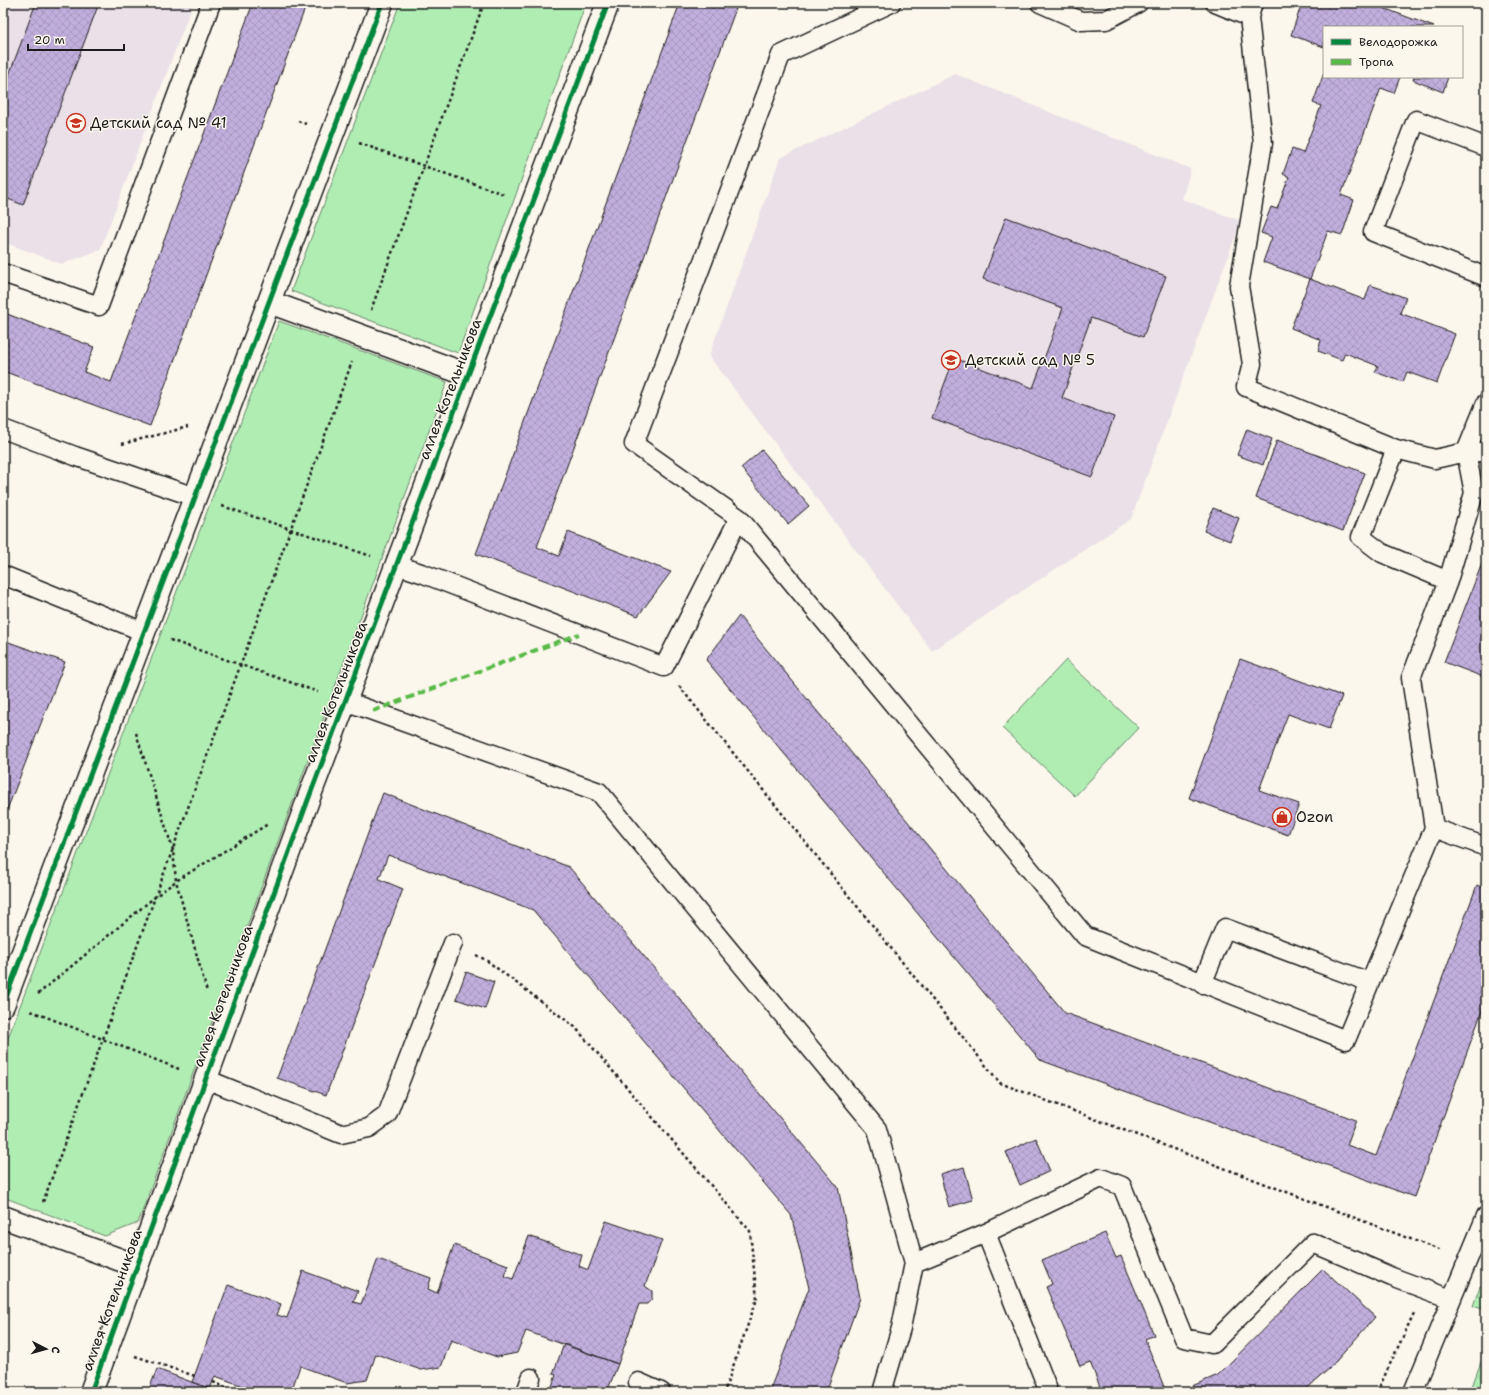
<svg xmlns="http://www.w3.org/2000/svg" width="1489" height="1395" viewBox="0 0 1489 1395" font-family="'Shantell Sans',sans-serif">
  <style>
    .built { fill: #eae1e8 }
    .grass { fill: url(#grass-tufts); stroke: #668468 }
    .park { fill: #b0edb3; stroke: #668468 }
    .building { fill: url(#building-cross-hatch); stroke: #1c1c1c }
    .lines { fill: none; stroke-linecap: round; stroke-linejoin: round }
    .service-casing { stroke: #1c1c1c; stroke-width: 21 }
    .minor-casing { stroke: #1c1c1c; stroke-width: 25 }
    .path { stroke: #1c1c1c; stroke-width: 2.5; stroke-dasharray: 3 3; stroke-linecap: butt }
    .service { stroke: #fbf7ec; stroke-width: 18 }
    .minor { stroke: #fbf7ec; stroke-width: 22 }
    .quiet { stroke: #58b947; stroke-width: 4; stroke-dasharray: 8 4; stroke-linecap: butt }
    .cycleway-casing { stroke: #fbf7ec; stroke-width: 8 }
    .cycleway { stroke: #00873e; stroke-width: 5 }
    .labels { text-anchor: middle; stroke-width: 3; stroke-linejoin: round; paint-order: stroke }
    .poi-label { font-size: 15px; fill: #1c1c1c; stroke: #fbf7ec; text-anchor: start }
    .street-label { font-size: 15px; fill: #1c1c1c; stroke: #fbf7ec }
  </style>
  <defs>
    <pattern id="grass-tufts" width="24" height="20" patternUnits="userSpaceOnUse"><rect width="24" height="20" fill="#b0edb3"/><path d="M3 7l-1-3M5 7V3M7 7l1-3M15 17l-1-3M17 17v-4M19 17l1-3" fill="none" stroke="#97cb99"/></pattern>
    <pattern id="building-cross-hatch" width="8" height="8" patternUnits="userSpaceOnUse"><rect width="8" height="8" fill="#c1aedd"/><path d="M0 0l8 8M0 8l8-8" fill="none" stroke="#a595bd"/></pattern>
  </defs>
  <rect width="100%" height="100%" fill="#fbf7ec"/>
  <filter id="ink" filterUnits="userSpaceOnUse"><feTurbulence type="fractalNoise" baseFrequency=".025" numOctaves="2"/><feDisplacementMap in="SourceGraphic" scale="8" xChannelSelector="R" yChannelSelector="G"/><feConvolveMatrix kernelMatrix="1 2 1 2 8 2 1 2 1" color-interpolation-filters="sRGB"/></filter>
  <g filter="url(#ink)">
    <!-- built -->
    <path class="built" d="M 3,3 L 193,3 L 100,250 L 62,264 L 3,242 Z
      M 955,74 L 1191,169 L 1182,199 L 1241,221 L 1131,519 L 932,651 L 709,356 L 780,158 Z"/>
    <!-- grass -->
    <path class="grass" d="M 1480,1286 L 1486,1288 L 1486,1310 L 1473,1306 Z
      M 1486,1348 L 1486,1392 L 1470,1392 Z"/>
    <!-- park -->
    <path class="park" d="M 400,3 L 586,3 L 458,353 L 291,291 Z
      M 279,321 L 447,382 L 138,1223 L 105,1236 L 3,1197 L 3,1051 Z
      M 1066,660 L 1139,728 L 1075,796 L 1002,728 Z"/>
    <!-- building -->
    <path class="building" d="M 36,3 L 99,3 L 23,205 L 3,197 L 3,91 Z
      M 253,3 L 307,3 L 150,426 L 3,371 L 3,320 L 7,314 L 94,347 L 84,372 L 111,382 Z
      M 680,3 L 738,3 L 537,547 L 559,556 L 568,532 L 671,572 L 638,616 L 476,554 Z
      M 1302,3 L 1370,3 L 1434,27 L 1324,27 L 1324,47 L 1291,35 Z
      M 1324,73 L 1324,77 L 1400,77 L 1394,93 L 1381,88 L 1341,195 L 1354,200 L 1342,235 L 1328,231 L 1310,279 L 1263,262 L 1272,237 L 1261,233 L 1271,207 L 1277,209 L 1289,177 L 1283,174 L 1292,149 L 1303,153 L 1321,106 L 1313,103 Z
      M 1414,77 L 1448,77 L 1443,92 L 1413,80 Z
      M 1006,217 L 1166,276 L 1143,337 L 1091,318 L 1062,398 L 1114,417 L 1092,477 L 932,418 L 954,358 L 1033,388 L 1063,308 L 983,279 Z
      M 1310,279 L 1365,300 L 1370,285 L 1388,291 L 1406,298 L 1400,313 L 1455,334 L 1437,383 L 1407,372 L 1403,382 L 1375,372 L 1378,366 L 1345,353 L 1342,360 L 1318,351 L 1321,340 L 1291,328 Z
      M 1247,429 L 1272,439 L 1263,465 L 1237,455 Z
      M 1277,440 L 1365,473 L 1343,531 L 1256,498 Z
      M 762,450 L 809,506 L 788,524 L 741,468 Z
      M 1213,508 L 1239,518 L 1230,541 L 1204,531 Z
      M 1486,553 L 1486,678 L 1444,662 Z
      M 739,616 L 1065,1013 L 1356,1120 L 1347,1145 L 1376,1156 L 1477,885 L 1486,889 L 1486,1000 L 1414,1197 L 1040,1060 L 706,660 Z
      M 3,640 L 65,662 L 3,820 L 3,680 L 6,672 L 3,671 Z
      M 1240,659 L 1342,696 L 1329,729 L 1288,714 L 1259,790 L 1299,804 L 1288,835 L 1189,798 Z
      M 383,793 L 569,867 L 838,1187 L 860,1298 L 826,1392 L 769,1392 L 809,1288 L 791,1215 L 533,910 L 388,855 L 379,879 L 403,889 L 326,1095 L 277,1078 Z
      M 466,972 L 494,982 L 485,1009 L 456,999 Z
      M 1036,1138 L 1050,1171 L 1020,1185 L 1006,1152 Z
      M 964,1167 L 973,1200 L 949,1207 L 940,1174 Z
      M 606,1221 L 662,1240 L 645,1286 L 652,1291 L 652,1299 L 647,1304 L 639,1304 L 618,1364 L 526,1331 L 517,1353 L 497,1357 L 451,1340 L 441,1367 L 421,1370 L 376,1354 L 367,1380 L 347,1383 L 300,1366 L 291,1392 L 260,1392 L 215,1376 L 210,1389 L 192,1382 L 228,1285 L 281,1304 L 277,1315 L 287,1318 L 303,1271 L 358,1291 L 353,1302 L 361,1304 L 378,1259 L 431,1278 L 428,1289 L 437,1293 L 454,1245 L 508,1265 L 504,1276 L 513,1279 L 529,1236 L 582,1255 L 579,1266 L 588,1270 Z
      M 1105,1233 L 1116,1258 L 1121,1256 L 1154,1335 L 1145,1339 L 1166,1392 L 1102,1392 L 1090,1362 L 1080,1366 L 1046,1287 L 1052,1284 L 1042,1260 Z
      M 1323,1269 L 1375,1317 L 1330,1368 L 1303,1392 L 1178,1392 L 1218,1375 Z
      M 564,1344 L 618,1364 L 607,1392 L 550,1392 L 556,1375 L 553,1374 Z
      M 157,1369 L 210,1389 L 209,1392 L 148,1392 Z"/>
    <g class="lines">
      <defs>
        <path id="service" d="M 891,3 L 781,55 L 634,444 L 739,518 L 1085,936 L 1346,1040 L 1434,828 L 1486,847
          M 1040,3 L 1081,21 L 1106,20 L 1138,3
          M 1215,3 L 1249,17
          M 1253,3 L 1249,17 L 1263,143 L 1239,286 L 1252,364 L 1246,387 L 1396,449 L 1435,459 L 1466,452 L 1486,403
          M 1486,147 L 1416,120 L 1373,232 L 1486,277
          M 3,273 L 99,306 L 211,3
          M 3,429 L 75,456 L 195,497
          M 1396,449 L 1361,537 L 1382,553 L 1448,581
          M 397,565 L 424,574 L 664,667 L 739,518
          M 3,575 L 144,632
          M 345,701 L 599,792 L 877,1129 L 914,1263 L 901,1328 L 882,1392
          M 1434,828 L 1411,678 L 1448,581 L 1474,493 L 1466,452 L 1486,452
          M 1202,984 L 1225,928 L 1369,982
          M 206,1079 L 341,1134 L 369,1128 L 387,1115 L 453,943
          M 986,1233 L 1047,1387 L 1045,1392
          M 914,1263 L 986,1233 L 1101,1178 L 1122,1186 L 1184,1338 L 1212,1344 L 1313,1243 L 1392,1277 L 1451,1299
          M 638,1382 L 661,1392
          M 526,1392 L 531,1378
          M 1413,1392 L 1486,1216"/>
        <path id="minor" d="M 269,302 L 468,375
          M 3,1005 L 382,3
          M 3,1217 L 137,1266
          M 91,1392 L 308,800 L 608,3"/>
      </defs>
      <!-- service casing -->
      <use href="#service" class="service-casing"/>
      <!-- minor casing -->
      <use href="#minor" class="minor-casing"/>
      <!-- path -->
      <path class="path" d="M 298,121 L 306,124
        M 359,143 L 506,195
        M 371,310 L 484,3
        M 122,444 L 188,427
        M 222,506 L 371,556
        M 170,640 L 318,692
        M 679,686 L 1000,1083 L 1442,1251
        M 136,733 L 173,850 L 176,881 L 207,992
        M 476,955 L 486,960 L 575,1027 L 750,1231 L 757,1299 L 724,1392
        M 38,994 L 156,896 L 176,881 L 268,824
        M 31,1011 L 179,1069
        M 43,1202 L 352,362
        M 135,1356 L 195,1376
        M 213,1382 L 225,1387 L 227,1392
        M 1377,1392 L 1414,1313"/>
      <!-- service -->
      <use href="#service" class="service"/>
      <!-- minor -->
      <use href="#minor" class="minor"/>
      <!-- quiet -->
      <path class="quiet" d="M 373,711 L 579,634"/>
      <defs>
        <path id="cycleway" d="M 3,1005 L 382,3
          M 91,1392 L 308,800 L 608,3"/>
      </defs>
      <!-- cycleway casing -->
      <use href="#cycleway" class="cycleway-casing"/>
      <!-- cycleway -->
      <use href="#cycleway" class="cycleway"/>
    </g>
  </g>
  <!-- icons -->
  <defs>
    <symbol id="school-ring" viewBox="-11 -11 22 22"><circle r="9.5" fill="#fbf7ec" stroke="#c8321e" stroke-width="1.5"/><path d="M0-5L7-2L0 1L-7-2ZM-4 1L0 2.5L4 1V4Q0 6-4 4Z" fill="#c8321e"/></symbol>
    <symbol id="shop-ring" viewBox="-11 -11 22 22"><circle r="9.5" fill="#fbf7ec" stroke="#c8321e" stroke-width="1.5"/><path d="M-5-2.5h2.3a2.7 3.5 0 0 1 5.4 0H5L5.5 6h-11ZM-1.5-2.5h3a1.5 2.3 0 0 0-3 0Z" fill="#c8321e"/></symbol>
  </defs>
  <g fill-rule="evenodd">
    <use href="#school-ring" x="65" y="112" width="22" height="22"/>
    <use href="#school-ring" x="940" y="349" width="22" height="22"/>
    <use href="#shop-ring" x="1271" y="806" width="22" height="22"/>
  </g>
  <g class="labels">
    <!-- poi labels -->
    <g class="poi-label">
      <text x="90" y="128">Детский сад № 41</text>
      <text x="965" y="365">Детский сад № 5</text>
      <text x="1296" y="822">Ozon</text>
    </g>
    <!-- street labels -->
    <g class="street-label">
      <text transform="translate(450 389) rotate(-69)" y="5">аллея Котельникова</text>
      <text transform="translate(336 692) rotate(-69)" y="5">аллея Котельникова</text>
      <text transform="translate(223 996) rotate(-70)" y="5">аллея Котельникова</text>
      <text transform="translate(112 1300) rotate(-70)" y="5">аллея Котельникова</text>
    </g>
  </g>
  <!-- margin -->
  <rect width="1489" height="1395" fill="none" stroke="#fbf7ec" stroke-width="16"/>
  <rect x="8" y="8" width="1473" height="1379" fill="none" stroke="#1c1c1c" stroke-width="1.5" filter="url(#ink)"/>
  <!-- legend -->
  <rect x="1323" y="26" width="140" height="52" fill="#fbf7ec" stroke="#a29f99"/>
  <rect x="1331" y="39" width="20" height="6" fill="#00873e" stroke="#a29f99"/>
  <text x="1359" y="46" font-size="12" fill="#1c1c1c">Велодорожка</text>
  <rect x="1331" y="59" width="20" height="6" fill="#58b947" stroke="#a29f99"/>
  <text x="1359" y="66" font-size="12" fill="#1c1c1c">Тропа</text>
  <!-- north arrow -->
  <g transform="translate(46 1349) rotate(96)" stroke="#fbf7ec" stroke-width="3" paint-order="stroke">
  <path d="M0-3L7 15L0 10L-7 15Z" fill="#1c1c1c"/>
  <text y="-6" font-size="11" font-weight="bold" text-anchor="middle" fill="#1c1c1c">С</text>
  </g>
  <!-- scale -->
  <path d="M28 44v6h96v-6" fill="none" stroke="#1c1c1c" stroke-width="2"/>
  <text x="34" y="44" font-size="12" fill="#1c1c1c" stroke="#fbf7ec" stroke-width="3" paint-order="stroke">20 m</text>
</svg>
